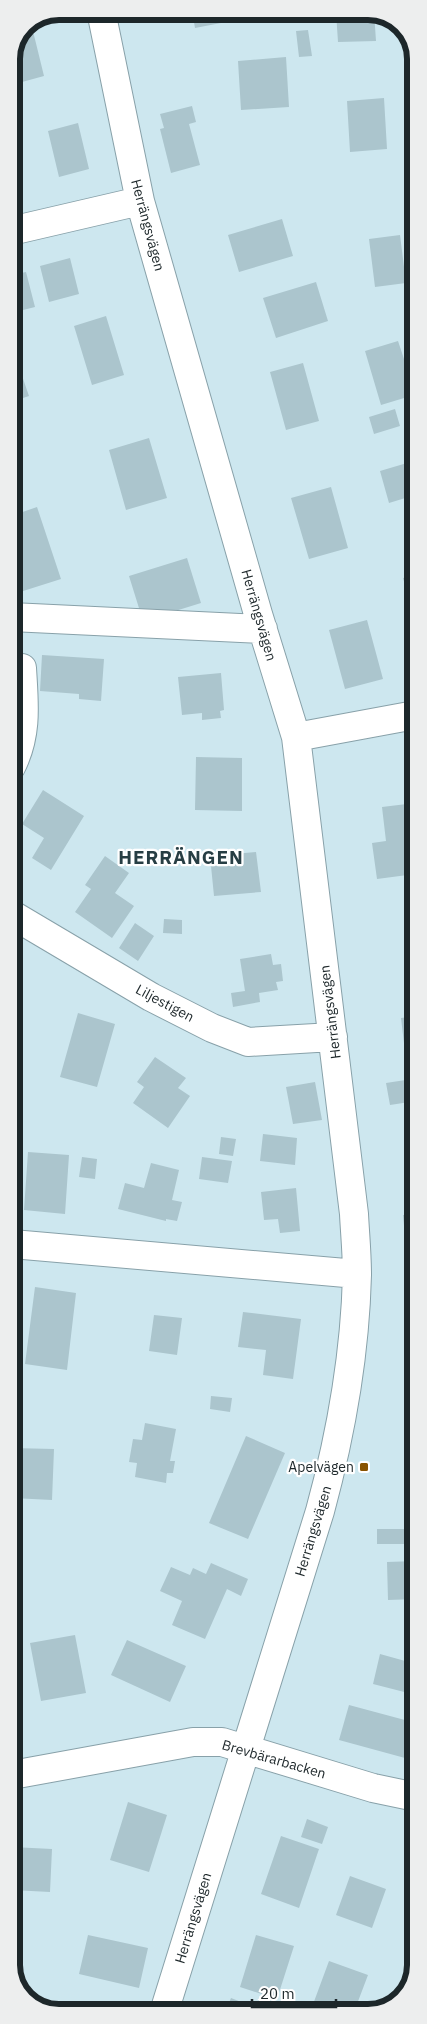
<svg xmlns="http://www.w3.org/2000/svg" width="427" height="2024" viewBox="0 0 427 2024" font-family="'IBM Plex Sans',sans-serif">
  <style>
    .building { fill: #abc5cd }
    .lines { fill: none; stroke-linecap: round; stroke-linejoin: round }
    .minor-casing { stroke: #88a1a9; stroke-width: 30 }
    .minor { stroke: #fff; stroke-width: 28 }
    .poi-dot { fill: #885300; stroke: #fff; stroke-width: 2 }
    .labels { text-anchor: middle; stroke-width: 4.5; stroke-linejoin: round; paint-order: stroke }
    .street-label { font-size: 14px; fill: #1d272a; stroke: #fff }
    .poi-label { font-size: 14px; fill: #1d272a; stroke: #fff; text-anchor: end }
    .district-label { font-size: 19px; font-weight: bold; letter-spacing: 1px; fill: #273e44; stroke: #fff }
    .rim { fill: none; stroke: #1d272a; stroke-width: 6 }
  </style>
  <rect width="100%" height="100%" fill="#cde7ef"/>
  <!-- building -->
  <path class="building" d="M 192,11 L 256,11 L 257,16 L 195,28 Z
    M 336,12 L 374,12 L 376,41 L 338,42 Z
    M 31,23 L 44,76 L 11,85 L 11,58 L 25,25 Z
    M 308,30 L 312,56 L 299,57 L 296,31 Z
    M 286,57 L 289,107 L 241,110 L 238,61 Z
    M 384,98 L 387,149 L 350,152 L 347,101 Z
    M 192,106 L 196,122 L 189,124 L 200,165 L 171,173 L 160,129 L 164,128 L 160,114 Z
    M 78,123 L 89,169 L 59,177 L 48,131 Z
    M 282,219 L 293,256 L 239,272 L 228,235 Z
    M 400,235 L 406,283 L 375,287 L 369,239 Z
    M 70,258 L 79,294 L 49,302 L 40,266 Z
    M 26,272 L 35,307 L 11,313 L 11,275 Z
    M 316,282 L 328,321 L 276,338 L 263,298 Z
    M 106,316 L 124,375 L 92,385 L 74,326 Z
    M 398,341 L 404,359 L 409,357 L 415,377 L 409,379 L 414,395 L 381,405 L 365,351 Z
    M 303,363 L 319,421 L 286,430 L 270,372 Z
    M 19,367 L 29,396 L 11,402 L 11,369 Z
    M 395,409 L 400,426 L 374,434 L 369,417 Z
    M 149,438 L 167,498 L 126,510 L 109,450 Z
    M 407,463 L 415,495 L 389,503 L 380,471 Z
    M 331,487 L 348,548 L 309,559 L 291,498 Z
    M 37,507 L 61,579 L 20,592 L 11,568 L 11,516 Z
    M 187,558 L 201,603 L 143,621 L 129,576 Z
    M 415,575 L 415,621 L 403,578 Z
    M 367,620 L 383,679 L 345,689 L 329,630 Z
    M 42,655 L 104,659 L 101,701 L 79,699 L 79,694 L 40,691 Z
    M 221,673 L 224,710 L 220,711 L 221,718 L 202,720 L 202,713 L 182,715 L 178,677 Z
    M 196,757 L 242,758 L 242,811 L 195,810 Z
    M 43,790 L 84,816 L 51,870 L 32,858 L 44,838 L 22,824 Z
    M 415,803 L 415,874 L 377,879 L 372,843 L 386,841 L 382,807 Z
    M 256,852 L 261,892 L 214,896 L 210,856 Z
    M 105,856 L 129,873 L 115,893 L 134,906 L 112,938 L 75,912 L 91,889 L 85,885 Z
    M 164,919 L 182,920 L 182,934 L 163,933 Z
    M 135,923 L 154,936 L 138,961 L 119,948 Z
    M 271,954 L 273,965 L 281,964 L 283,981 L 276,982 L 278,990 L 259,993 L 260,1002 L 233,1007 L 231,993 L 245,991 L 240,959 Z
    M 78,1013 L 115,1024 L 97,1087 L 60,1077 Z
    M 416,1016 L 416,1059 L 406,1060 L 401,1018 Z
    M 11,1043 L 21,1048 L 12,1063 L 16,1066 L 11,1074 Z
    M 155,1057 L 186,1078 L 178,1088 L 190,1096 L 168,1128 L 133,1103 L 144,1087 L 137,1082 Z
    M 412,1079 L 416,1101 L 390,1105 L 386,1083 Z
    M 315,1082 L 322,1120 L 293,1124 L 286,1087 Z
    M 263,1134 L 297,1138 L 295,1165 L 260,1161 Z
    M 221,1137 L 236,1139 L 233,1156 L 219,1154 Z
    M 28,1152 L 69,1155 L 65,1214 L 24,1210 Z
    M 82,1157 L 97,1159 L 95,1179 L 79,1177 Z
    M 202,1157 L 232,1161 L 228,1183 L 199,1179 Z
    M 151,1163 L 179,1170 L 172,1200 L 182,1202 L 177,1221 L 166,1219 L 166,1221 L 118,1209 L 125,1183 L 144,1188 Z
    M 296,1188 L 300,1231 L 280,1233 L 278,1219 L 264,1220 L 261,1192 Z
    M 416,1214 L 416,1257 L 407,1258 L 403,1215 Z
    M 35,1287 L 76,1293 L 67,1370 L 25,1364 Z
    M 243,1312 L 301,1319 L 293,1379 L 263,1375 L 266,1350 L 238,1347 Z
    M 154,1315 L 182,1318 L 177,1355 L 149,1351 Z
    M 211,1396 L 232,1398 L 230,1412 L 210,1409 Z
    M 408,1407 L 416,1407 L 416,1427 L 409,1427 Z
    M 145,1423 L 176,1429 L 170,1461 L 175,1461 L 173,1473 L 167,1473 L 166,1483 L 135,1477 L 137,1463 L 129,1462 L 133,1439 L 142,1440 Z
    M 246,1436 L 285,1453 L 248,1539 L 209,1523 Z
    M 12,1448 L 54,1449 L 52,1500 L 12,1498 Z
    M 377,1529 L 406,1529 L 406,1544 L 377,1544 Z
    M 416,1561 L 416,1599 L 388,1600 L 387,1562 Z
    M 211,1563 L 248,1579 L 241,1596 L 227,1589 L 205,1639 L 172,1625 L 182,1601 L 160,1591 L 171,1567 L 190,1575 L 193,1568 L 206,1574 Z
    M 75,1635 L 86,1693 L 41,1701 L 30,1643 Z
    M 127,1640 L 186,1666 L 170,1702 L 111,1675 Z
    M 380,1654 L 416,1664 L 416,1695 L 373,1684 Z
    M 349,1705 L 416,1723 L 416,1761 L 339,1740 Z
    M 128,1802 L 167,1815 L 149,1872 L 110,1860 Z
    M 307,1819 L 328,1827 L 322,1844 L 301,1837 Z
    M 281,1836 L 319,1849 L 299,1908 L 261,1894 Z
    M 12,1847 L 52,1849 L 50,1892 L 12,1890 Z
    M 350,1876 L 386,1889 L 372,1928 L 336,1915 Z
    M 88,1935 L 148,1948 L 139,1988 L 79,1974 Z
    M 256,1935 L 294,1946 L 277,1999 L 240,1987 Z
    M 329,1961 L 368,1975 L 354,2012 L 327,2012 L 312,2007 Z
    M 231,1998 L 259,2009 L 258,2012 L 225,2012 Z"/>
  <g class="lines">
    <defs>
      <path id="minor" d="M 101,11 L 140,201 L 258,614 L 296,737 L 354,1214 C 355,1234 357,1254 357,1275 C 355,1355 341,1434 320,1511 L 164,2012
        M 11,231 L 140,201
        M 11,617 L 263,629
        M 296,737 L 415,715
        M 11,767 C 28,734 24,703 22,668
        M 11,914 L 151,997 L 212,1028 L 248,1042 L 333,1037
        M 12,1244 L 357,1274
        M 12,1775 L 193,1742 L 222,1742 L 373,1788 L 416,1797"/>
    </defs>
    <!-- minor casing -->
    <use href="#minor" class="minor-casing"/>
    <!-- minor -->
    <use href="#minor" class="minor"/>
  </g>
  <!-- markers -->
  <rect class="poi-dot" x="359" y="1462" width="10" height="10" rx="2.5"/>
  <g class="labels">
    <!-- street labels -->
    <g class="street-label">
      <text transform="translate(148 225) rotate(75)" y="5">Herrängsvägen</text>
      <text transform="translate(259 615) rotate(74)" y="5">Herrängsvägen</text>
      <text transform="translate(165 1003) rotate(28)" y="5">Liljestigen</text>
      <text transform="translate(330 1012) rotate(-97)" y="5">Herrängsvägen</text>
      <text transform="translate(313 1531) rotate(-73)" y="5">Herrängsvägen</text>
      <text transform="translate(274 1759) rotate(16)" y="5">Brevbärarbacken</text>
      <text transform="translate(193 1918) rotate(-73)" y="5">Herrängsvägen</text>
    </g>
    <!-- poi labels -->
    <g class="poi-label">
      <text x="354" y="1472">Apelvägen</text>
    </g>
    <!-- district labels -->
    <g class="district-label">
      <text x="181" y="864">HERRÄNGEN</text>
    </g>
  </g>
  <!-- crop -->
  <path d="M0 0H427V2024H0ZM59 20H368A39 39 0 0 1 407 59V1965A39 39 0 0 1 368 2004H59A39 39 0 0 1 20 1965V59A39 39 0 0 1 59 20Z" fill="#edeeee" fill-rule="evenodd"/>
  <path class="rim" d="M59 20H368A39 39 0 0 1 407 59V1965A39 39 0 0 1 368 2004H59A39 39 0 0 1 20 1965V59A39 39 0 0 1 59 20Z"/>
  <!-- scale -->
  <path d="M252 1999v8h84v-8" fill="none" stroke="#1d272a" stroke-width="2.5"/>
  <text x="260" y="1999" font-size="15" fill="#1d272a" stroke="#ffffff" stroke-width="4" paint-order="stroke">20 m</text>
</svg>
